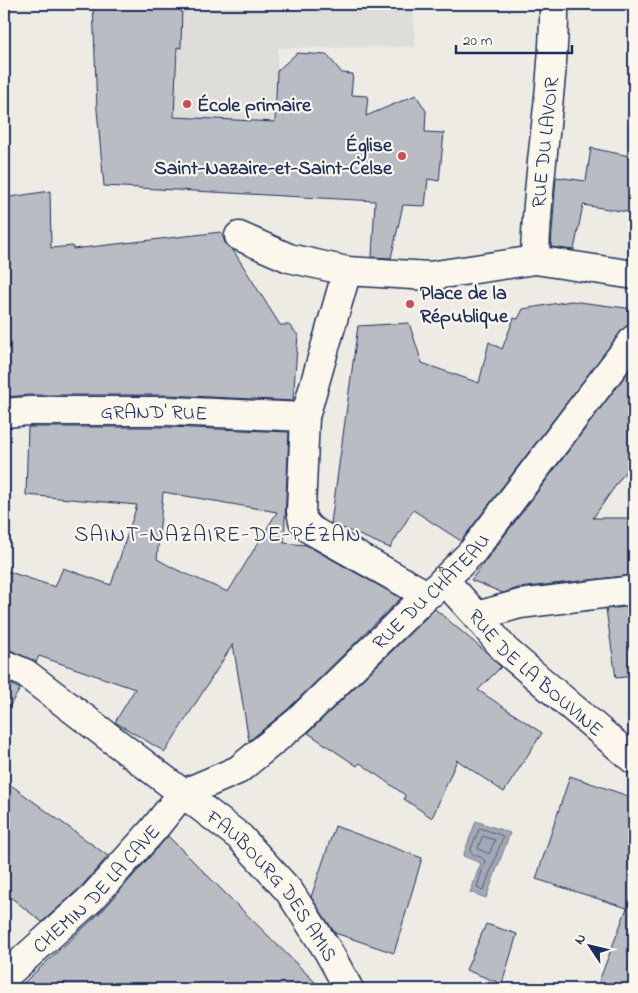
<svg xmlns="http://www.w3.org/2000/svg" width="638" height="993" viewBox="0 0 638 993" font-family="'Indie Flower',sans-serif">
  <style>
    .built { fill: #deddda }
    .water { fill: #a3a8b4; stroke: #6d7892 }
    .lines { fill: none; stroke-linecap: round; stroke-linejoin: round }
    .shore { stroke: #515f80; stroke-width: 1 }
    .building { fill: #b9bcc3; stroke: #1b2f5e; fill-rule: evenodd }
    .minor-casing { stroke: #1b2f5e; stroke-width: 31 }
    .minor { stroke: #fbf7ec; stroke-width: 28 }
    .poi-dot { fill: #d1495b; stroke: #fbf7ec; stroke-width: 2 }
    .labels { text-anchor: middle; stroke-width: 4.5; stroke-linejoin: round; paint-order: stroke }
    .poi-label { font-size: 20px; font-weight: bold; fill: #1b2f5e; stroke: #fbf7ec; text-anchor: start }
    .street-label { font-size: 20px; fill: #1b2f5e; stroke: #fbf7ec }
    .quarter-label { font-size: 22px; letter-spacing: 1px; fill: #1b2f5e; stroke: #fbf7ec }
  </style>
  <rect width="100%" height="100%" fill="#eeebe4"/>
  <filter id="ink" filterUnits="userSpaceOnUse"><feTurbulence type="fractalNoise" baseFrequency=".02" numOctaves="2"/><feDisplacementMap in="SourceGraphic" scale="10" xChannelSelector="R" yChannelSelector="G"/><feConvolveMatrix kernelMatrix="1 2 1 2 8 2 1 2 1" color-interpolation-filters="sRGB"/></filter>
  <g filter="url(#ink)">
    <!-- built -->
    <path class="built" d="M 93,4 L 413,4 L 415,47 L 278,48 L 275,122 L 192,118 L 189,192 L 104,186 L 98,128 Z"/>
    <!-- water -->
    <path class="water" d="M 476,821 L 510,833 L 486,898 L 470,892 L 481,863 L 463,856 Z"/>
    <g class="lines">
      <!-- shore -->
      <path class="shore" d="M 480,828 L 501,835 L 503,837 L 484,889 L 482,891 L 477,887 L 485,861 C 482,855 474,857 470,852 Z
        M 483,836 L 495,840 L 489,854 L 478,849 Z"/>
    </g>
    <!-- building -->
    <path class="building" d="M 93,4 L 182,4 L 181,48 L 177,47 L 174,117 L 275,122 L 277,71 L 297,53 L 327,55 L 342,73 L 353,74 L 351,95 L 368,96 L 366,116 L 416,95 L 426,111 L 425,132 L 444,133 L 439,181 L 428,179 L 425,206 L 403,205 L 391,258 L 372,257 L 375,201 L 104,186 L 97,110 Z
      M 591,148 L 634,157 L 634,213 L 583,205 L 574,250 L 551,247 L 556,177 L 586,181 Z
      M 50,191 L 51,248 L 73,246 L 73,249 L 221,232 L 226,245 L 233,250 L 280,325 L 289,325 L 298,335 L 293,401 L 169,395 L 29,395 L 4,397 L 4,198 Z
      M 571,301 L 634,309 L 634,324 L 628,325 L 622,330 L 461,541 L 413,510 L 390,548 L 331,523 L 358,326 L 409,323 L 422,363 L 479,383 L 489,342 L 502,349 L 514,318 L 518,319 L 523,309 Z
      M 634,364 L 634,459 L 593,518 L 634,518 L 634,575 L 518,588 L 503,593 L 471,580 Z
      M 28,427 L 169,427 L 289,432 L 284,543 L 306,545 L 401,598 L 288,709 L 249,741 L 233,644 L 165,752 L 115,722 L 135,689 L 39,656 L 36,662 L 10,650 L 4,649 L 4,570 L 55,587 L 63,568 L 111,585 L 137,505 L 26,495 ZM 163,492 L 277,512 L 228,592 L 175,569 L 157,559 Z
      M 634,606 L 634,676 L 616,678 L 606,609 Z
      M 435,609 L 487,653 L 501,667 L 478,690 L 542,733 L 504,792 L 457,760 L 432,818 L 404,799 L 405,795 L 360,763 L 357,766 L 308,733 Z
      M 4,681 L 20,689 L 4,715 Z
      M 570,776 L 634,798 L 634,989 L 596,989 L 627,908 L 536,879 Z
      M 4,780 L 108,856 L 81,887 L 42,922 L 4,892 Z
      M 335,826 L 422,858 L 394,953 L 335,933 L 311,897 Z
      M 168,836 L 229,897 L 322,989 L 17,989 L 104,909 Z
      M 486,924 L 517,934 L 502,984 L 466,970 Z"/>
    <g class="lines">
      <defs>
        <g id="minor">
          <path d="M 239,236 L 289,258 L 347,271"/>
          <path id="s1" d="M 535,260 C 536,174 555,89 554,4"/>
          <path id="s2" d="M 4,413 L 29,411 L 169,411 L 305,417"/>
          <path id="s3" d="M 444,580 L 477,616 L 505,650 L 634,760"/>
          <path d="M 427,595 L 311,530 L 303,521 L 301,511 L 305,417 L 347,271 L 429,276 L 535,260 L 634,275"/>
          <path d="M 477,616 L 520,604 L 634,590"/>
          <path id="s4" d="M 4,664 L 25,673 L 240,837 L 289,891 L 328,951 L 349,989"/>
          <path id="s5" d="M 4,977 L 92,898 L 153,830 L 182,794 L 238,770 L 298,721 L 427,595 L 432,592 L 473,551 L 634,339"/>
        </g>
      </defs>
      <!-- minor casing -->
      <use href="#minor" class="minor-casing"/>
      <!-- minor -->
      <use href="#minor" class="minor"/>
    </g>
  </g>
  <!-- markers -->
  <g class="poi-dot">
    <circle cx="187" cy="104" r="5"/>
    <circle cx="402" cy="156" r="5"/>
    <circle cx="410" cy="304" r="5"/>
  </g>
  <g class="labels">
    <!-- poi labels -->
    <g class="poi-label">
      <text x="197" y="111">École primaire</text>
      <text x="392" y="151" text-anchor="end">Église<tspan x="392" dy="23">Saint-Nazaire-et-Saint-Celse</tspan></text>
      <text x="420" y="299">Place de la<tspan x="420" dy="23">République</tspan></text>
    </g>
    <!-- street labels -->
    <g class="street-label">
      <text dy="7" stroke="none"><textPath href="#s1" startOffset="118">RUE DU LAVOIR</textPath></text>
      <text dy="7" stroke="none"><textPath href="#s2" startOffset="150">GRAND' RUE</textPath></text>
      <text dy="7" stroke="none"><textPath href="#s5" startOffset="580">RUE DU CHÂTEAU</textPath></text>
      <text dy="7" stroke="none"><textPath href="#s3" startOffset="131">RUE DE LA BOUVINE</textPath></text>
      <text dy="7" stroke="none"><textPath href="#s5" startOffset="128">CHEMIN DE LA CAVE</textPath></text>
      <text dy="7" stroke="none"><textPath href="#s4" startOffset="351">FAUBOURG DES AMIS</textPath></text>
    </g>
    <!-- quarter labels -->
    <g class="quarter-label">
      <text x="218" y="541">SAINT-NAZAIRE-DE-PÉZAN</text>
    </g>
  </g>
  <!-- margin -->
  <rect width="638" height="993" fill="none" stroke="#fbf7ec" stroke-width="20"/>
  <rect x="10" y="10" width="618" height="973" fill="none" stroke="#1b2f5e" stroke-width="2" filter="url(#ink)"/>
  <!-- north arrow -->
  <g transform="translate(590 946) rotate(305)" stroke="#fbf7ec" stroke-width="4" paint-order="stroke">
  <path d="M0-4L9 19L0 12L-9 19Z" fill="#1b2f5e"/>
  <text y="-8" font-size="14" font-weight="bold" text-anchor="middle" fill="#1b2f5e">N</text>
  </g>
  <!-- scale -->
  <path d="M456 45v8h116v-8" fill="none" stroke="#1b2f5e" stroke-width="2.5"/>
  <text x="463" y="45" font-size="15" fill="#1b2f5e" stroke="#fbf7ec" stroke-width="4" paint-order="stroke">20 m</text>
</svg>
